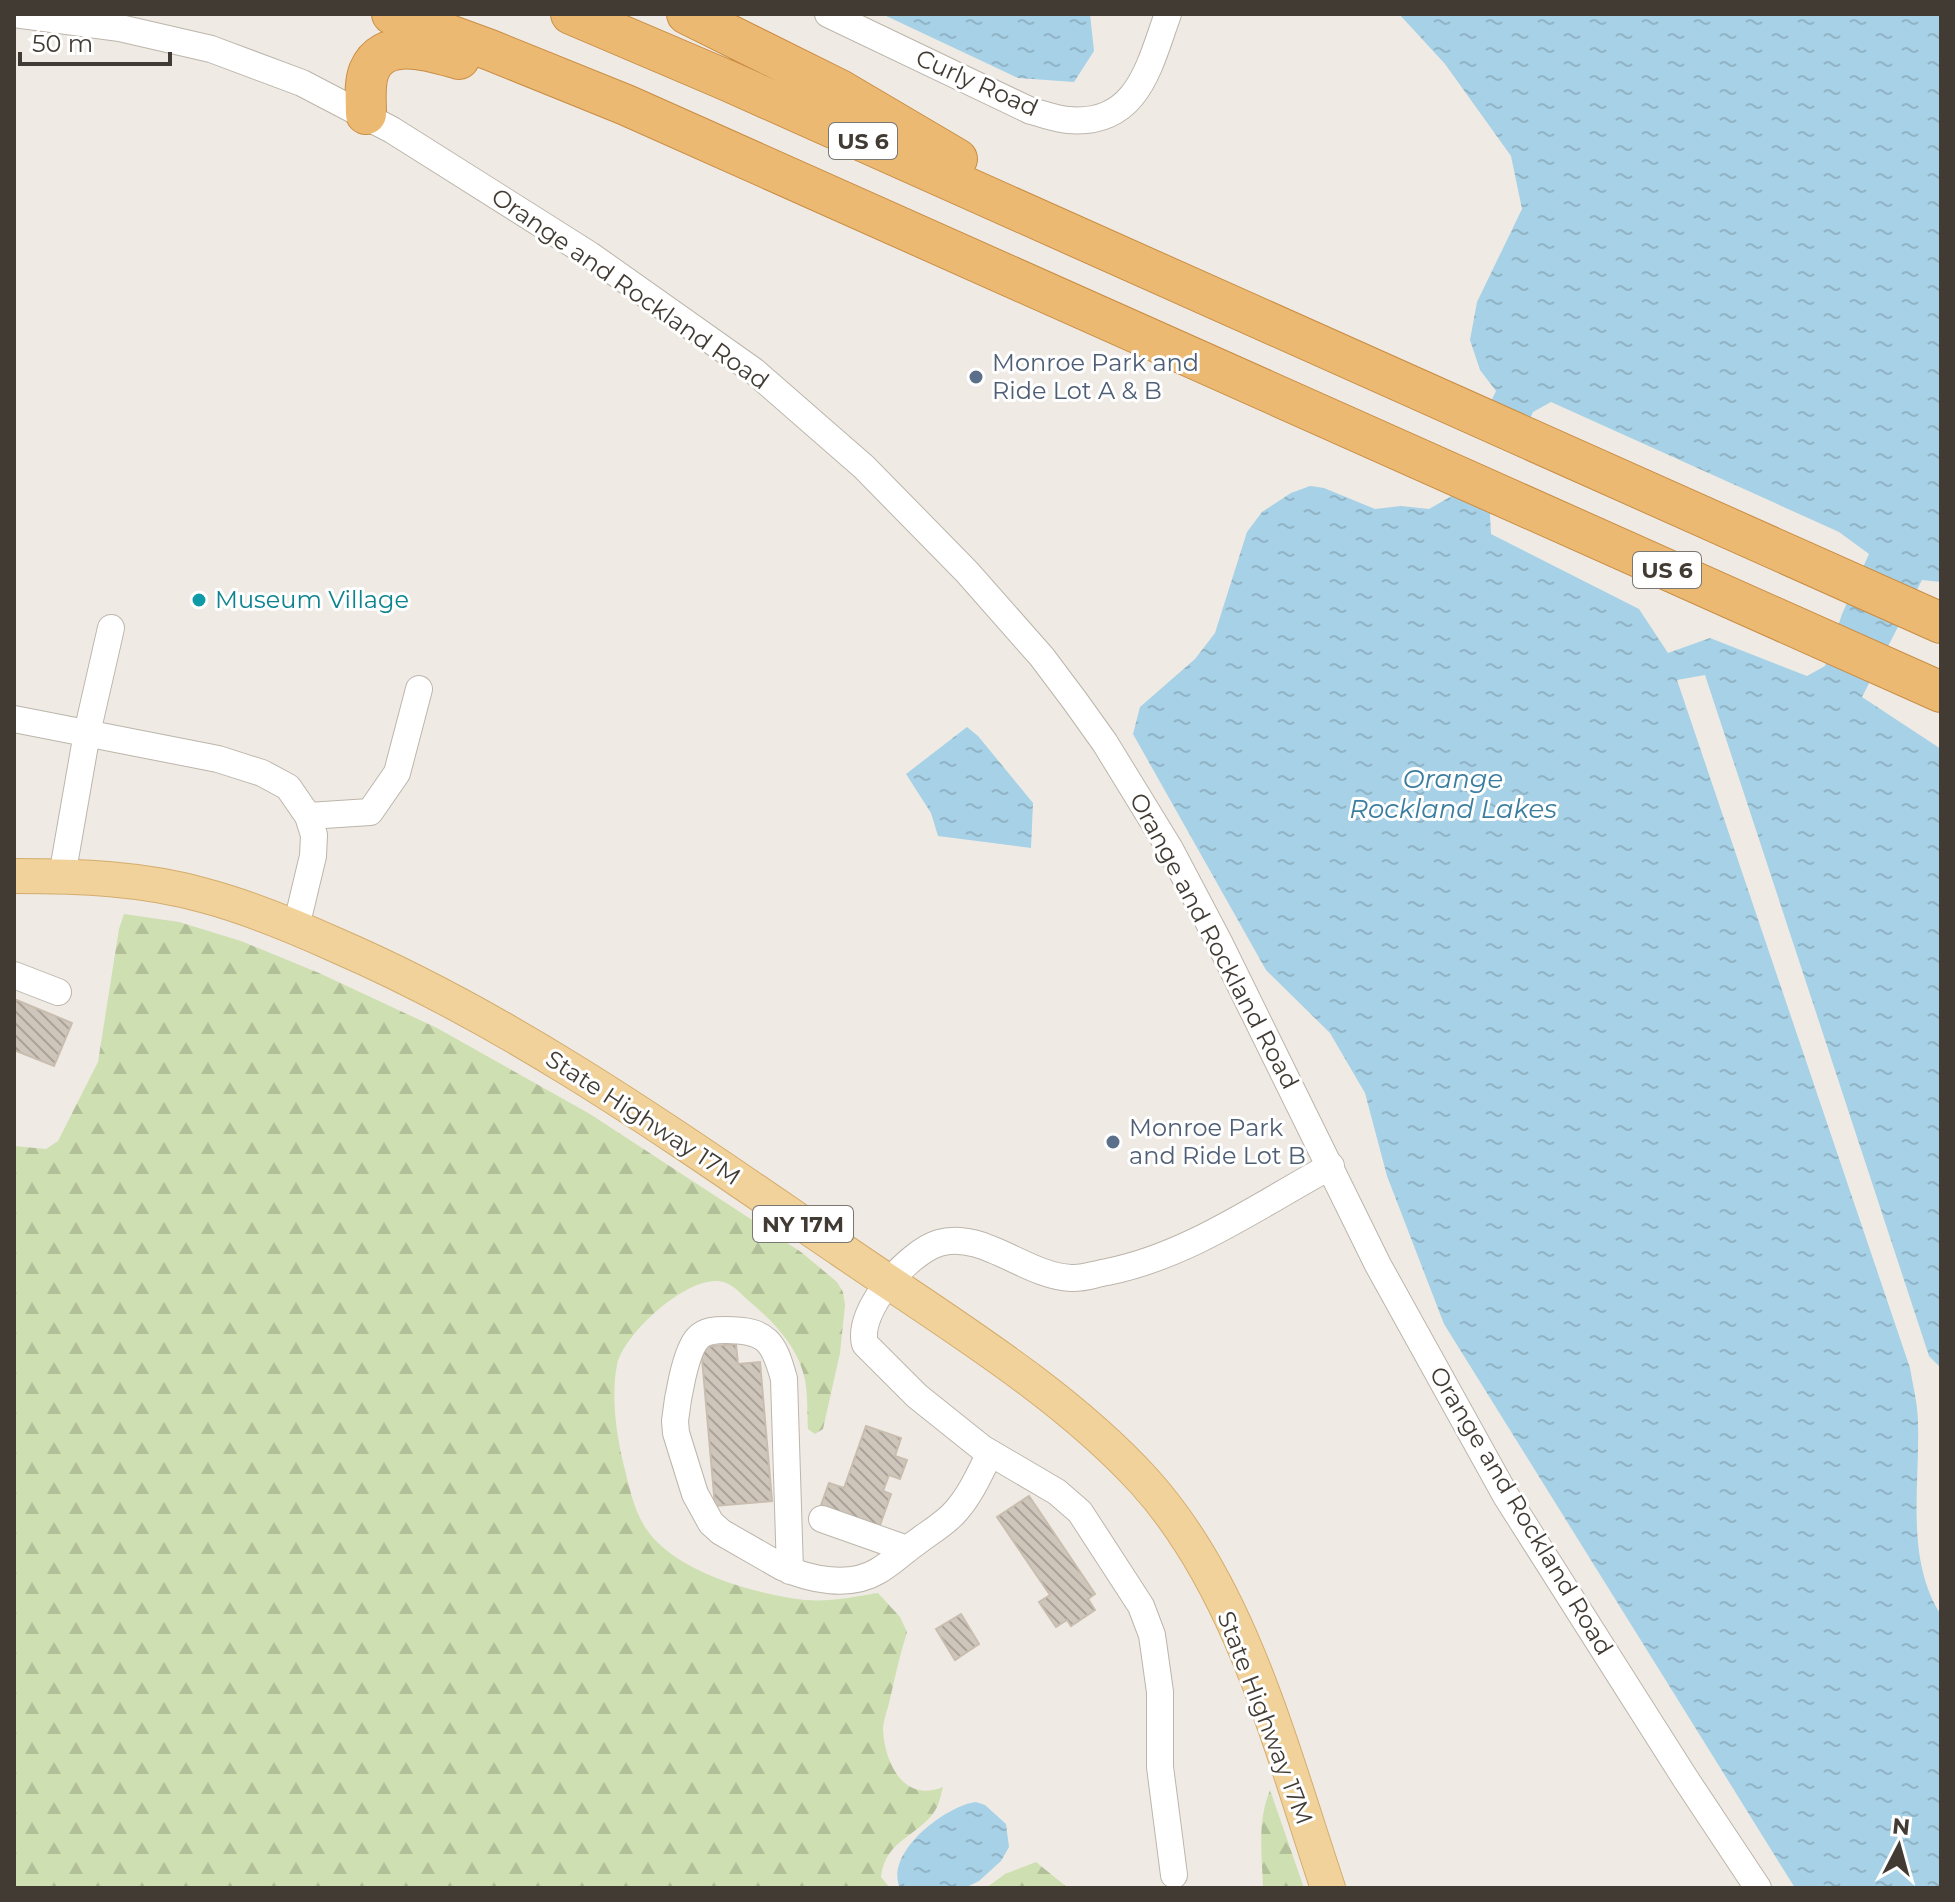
<svg xmlns="http://www.w3.org/2000/svg" width="1955" height="1902" viewBox="0 0 1955 1902" font-family="Montserrat,sans-serif">
  <style>
    .forest { fill: url(#forest-firs) }
    .water { fill: url(#water-ripples); fill-rule: evenodd }
    .pier { fill: #efebe4 }
    .building { fill: url(#building-back-hatch); stroke: #c9bdaf; stroke-width: 2 }
    .lines { fill: none; stroke-linecap: round; stroke-linejoin: round }
    .minor-casing { stroke: #bcb5ab; stroke-width: 28 }
    .major-casing { stroke: #d4ac6d; stroke-width: 36 }
    .highway-casing { stroke: #c98d44; stroke-width: 42 }
    .minor { stroke: #fff; stroke-width: 26 }
    .major { stroke: #f1d29b; stroke-width: 34 }
    .highway { stroke: #ecb972; stroke-width: 40 }
    .service-dot { fill: #5c6f8a; stroke: #fff; stroke-width: 3 }
    .culture-dot { fill: #0f9aa8; stroke: #fff; stroke-width: 3 }
    .labels { text-anchor: middle; stroke-width: 6; stroke-linejoin: round; paint-order: stroke }
    .shield { fill: #fff; stroke: #7a7671; stroke-width: 2 }
    .shield-label { font-size: 22px; font-weight: bold; fill: #413b34 }
    .street-label { font-size: 24px; fill: #413b34; stroke: #fff }
    .service-label { font-size: 24px; fill: #4e5e75; stroke: #fff; text-anchor: start }
    .culture-label { font-size: 24px; fill: #0d838f; stroke: #fff; text-anchor: start }
    .water-label { font-size: 26px; font-style: italic; fill: #3b7d9f; stroke: #fff }
  </style>
  <defs>
    <pattern id="forest-firs" width="22" height="20" patternUnits="userSpaceOnUse" patternTransform="scale(2)"><rect width="22" height="20" fill="#cedfb1"/><path d="M5 1l3.5 6h-7zM16 11l3.5 6h-7z" fill="#b2c099"/></pattern>
    <pattern id="water-ripples" width="26" height="14" patternUnits="userSpaceOnUse" patternTransform="scale(2)"><rect width="26" height="14" fill="#a6d1e6"/><path d="M2 4q2-2 4 0t4 0M15 11q2-2 4 0t4 0" fill="none" stroke="#90b4c6"/></pattern>
    <pattern id="building-back-hatch" width="6" height="6" patternUnits="userSpaceOnUse" patternTransform="scale(2)"><rect width="6" height="6" fill="#cfc6bb"/><path d="M-1 5l2 2M0 0l6 6M5-1l2 2" fill="none" stroke="#aaa299"/></pattern>
  </defs>
  <rect width="100%" height="100%" fill="#efebe4"/>
  <!-- forest -->
  <path class="forest" d="M 124,914 L 179,922 L 241,941 L 319,973 L 437,1028 L 590,1114 L 801,1252 L 837,1282 L 843,1292 L 845,1305 L 840,1353 L 823,1429 L 815,1434 L 808,1429 C 807,1413 808,1396 805,1380 C 799,1348 774,1322 750,1302 C 743,1296 735,1286 726,1283 C 693,1269 623,1334 617,1365 C 611,1396 616,1432 623,1462 C 629,1485 633,1510 647,1530 C 677,1573 756,1594 805,1600 C 830,1602 854,1597 878,1593 L 900,1617 L 907,1632 C 900,1654 895,1677 890,1699 C 888,1709 883,1720 883,1730 C 885,1764 904,1803 943,1787 C 941,1794 940,1801 937,1807 C 923,1835 885,1838 881,1877 L 890,1888 L 14,1888 L 14,1146 L 46,1149 L 58,1141 L 98,1062 L 119,929 Z
    M 1270,1790 L 1304,1888 L 1263,1888 C 1262,1854 1257,1822 1270,1790 Z
    M 1036,1862 L 1068,1888 L 986,1888 L 1005,1874 Z"/>
  <!-- water -->
  <path class="water" d="M 882,14 L 1090,14 L 1094,51 L 1074,82 L 1018,78 Z
    M 1399,14 L 1941,14 L 1941,582 L 1922,580 L 1862,697 L 1941,749 L 1941,1368 L 1929,1356 L 1705,675 L 1677,680 L 1910,1368 C 1913,1386 1918,1405 1918,1423 C 1920,1486 1905,1559 1941,1615 L 1941,1888 L 1795,1888 L 1444,1324 L 1387,1176 L 1365,1093 L 1330,1033 L 1266,970 L 1133,734 L 1140,707 L 1195,659 L 1215,633 L 1247,532 L 1262,512 L 1291,493 L 1310,486 L 1324,488 L 1375,509 L 1401,506 L 1429,509 L 1450,497 L 1469,447 L 1496,391 L 1480,370 L 1470,340 L 1477,302 L 1522,209 L 1511,156 L 1445,64 ZM 1551,402 L 1839,532 L 1869,554 L 1842,614 L 1825,666 L 1807,676 L 1710,638 L 1668,653 L 1639,609 L 1491,534 L 1490,515 L 1509,464 L 1533,412 Z
    M 967,727 L 978,736 L 1033,803 L 1031,848 L 938,836 L 931,813 L 906,774 Z
    M 976,1802 L 985,1805 L 1006,1824 L 1009,1847 L 1001,1861 L 979,1881 L 965,1888 L 900,1888 C 884,1853 945,1806 976,1802 Z"/>
  <!-- pier -->
  <path class="pier" d="M 1534,420 L 1513,465 L 1495,514 L 1459,464 L 1475,428 Z"/>
  <!-- building -->
  <path class="building" d="M 14,999 L 72,1023 L 54,1066 L 14,1050 Z
    M 736,1344 L 738,1364 L 760,1362 L 772,1501 L 715,1506 L 701,1347 Z
    M 866,1426 L 901,1438 L 895,1456 L 907,1460 L 900,1479 L 889,1475 L 883,1491 L 891,1494 L 879,1528 L 820,1508 L 829,1483 L 844,1488 Z
    M 1029,1496 L 1095,1594 L 1088,1599 L 1095,1610 L 1071,1626 L 1067,1620 L 1056,1627 L 1039,1602 L 1050,1595 L 997,1517 Z
    M 961,1614 L 979,1644 L 955,1660 L 936,1629 Z"/>
  <g class="lines">
    <defs>
      <path id="minor" d="M 14,14 L 120,28 L 211,49 L 302,83 L 392,130 L 590,255 L 754,371 L 864,467 L 967,572 L 1042,657 L 1075,701 L 1105,743 L 1170,849 L 1219,942 L 1378,1265 L 1506,1496 L 1685,1778 L 1758,1888
        M 828,14 L 1031,111 C 1043,114 1056,119 1068,120 C 1138,126 1149,66 1168,14
        M 14,719 L 218,759 L 262,773 L 288,787 L 308,816 L 314,835 L 313,856 L 296,927
        M 308,816 L 370,812 L 397,773 L 419,689
        M 62,876 L 87,733 L 111,628
        M 14,975 L 58,992
        M 822,1519 L 907,1549
        M 790,1571 L 784,1379 C 774,1342 767,1330 726,1330 C 716,1330 705,1330 698,1338 C 685,1351 677,1402 675,1421 L 676,1433 L 695,1494 L 711,1523 L 721,1532 L 782,1567 C 810,1580 850,1588 878,1571 C 892,1563 904,1551 917,1542 C 930,1532 946,1523 956,1511 C 971,1494 980,1473 990,1453
        M 1174,1875 L 1160,1767 L 1160,1692 L 1152,1635 L 1141,1606 L 1080,1512 L 1057,1492 L 982,1448 L 917,1396 L 865,1344 C 856,1310 909,1252 939,1243 C 982,1230 1026,1276 1071,1278 C 1083,1279 1095,1274 1107,1272 C 1188,1256 1259,1205 1331,1166"/>
      <path id="major" d="M 14,876 C 78,876 144,878 206,896 C 251,908 296,927 338,946 C 520,1025 680,1140 843,1251 C 943,1320 1062,1391 1144,1481 C 1242,1589 1282,1752 1328,1888"/>
      <path id="highway" d="M 392,14 L 490,50 L 626,105 L 1941,692
        M 571,14 L 726,80 L 1941,623
        M 687,14 L 840,90 L 957,159
        M 366,114 C 366,100 364,84 369,71 C 384,35 431,51 459,59"/>
    </defs>
    <!-- minor casing -->
    <use href="#minor" class="minor-casing"/>
    <!-- major casing -->
    <use href="#major" class="major-casing"/>
    <!-- highway casing -->
    <use href="#highway" class="highway-casing"/>
    <!-- minor -->
    <use href="#minor" class="minor"/>
    <!-- major -->
    <use href="#major" class="major"/>
    <!-- highway -->
    <use href="#highway" class="highway"/>
  </g>
  <!-- markers -->
  <g class="service-dot">
    <circle cx="976" cy="377" r="8"/>
    <circle cx="1113" cy="1142" r="8"/>
  </g>
  <circle class="culture-dot" cx="199" cy="600" r="8"/>
  <g class="labels">
    <!-- shield labels -->
    <g class="shield">
      <rect x="829" y="123" width="68" height="36" rx="6"/>
      <rect x="1633" y="552" width="68" height="36" rx="6"/>
      <rect x="753" y="1206" width="100" height="36" rx="6"/>
    </g>
    <g class="shield-label">
      <text x="863" y="149">US 6</text>
      <text x="1667" y="578">US 6</text>
      <text x="803" y="1232">NY 17M</text>
    </g>
    <!-- street labels -->
    <g class="street-label">
      <text transform="translate(977 83) rotate(24)" y="8">Curly Road</text>
      <text transform="translate(630 289) rotate(35)" y="8">Orange and Rockland Road</text>
      <text transform="translate(1214 941) rotate(62)" y="8">Orange and Rockland Road</text>
      <text transform="translate(643 1118) rotate(33)" y="8">State Highway 17M</text>
      <text transform="translate(1521 1511) rotate(59)" y="8">Orange and Rockland Road</text>
      <text transform="translate(1265 1718) rotate(69)" y="8">State Highway 17M</text>
    </g>
    <!-- service labels -->
    <g class="service-label">
      <text x="992" y="371">Monroe Park and<tspan x="992" dy="28">Ride Lot A &amp; B</tspan></text>
      <text x="1129" y="1136">Monroe Park<tspan x="1129" dy="28">and Ride Lot B</tspan></text>
    </g>
    <!-- culture labels -->
    <g class="culture-label">
      <text x="215" y="608">Museum Village</text>
    </g>
    <!-- water labels -->
    <g class="water-label">
      <text x="1453" y="788">Orange<tspan x="1453" dy="30">Rockland Lakes</tspan></text>
    </g>
  </g>
  <!-- border -->
  <rect width="1955" height="1902" fill="none" stroke="#413b34" stroke-width="32"/>
  <!-- north arrow -->
  <g transform="translate(1899 1846) rotate(6)" stroke="#ffffff" stroke-width="6" paint-order="stroke">
  <path d="M0-6L14 30L0 20L-14 30Z" fill="#413b34"/>
  <text y="-12" font-size="22" font-weight="bold" text-anchor="middle" fill="#413b34">N</text>
  </g>
  <!-- scale -->
  <path d="M20 52v12h150v-12" fill="none" stroke="#413b34" stroke-width="4"/>
  <text x="32" y="52" font-size="24" fill="#413b34" stroke="#ffffff" stroke-width="6" paint-order="stroke">50 m</text>
</svg>
